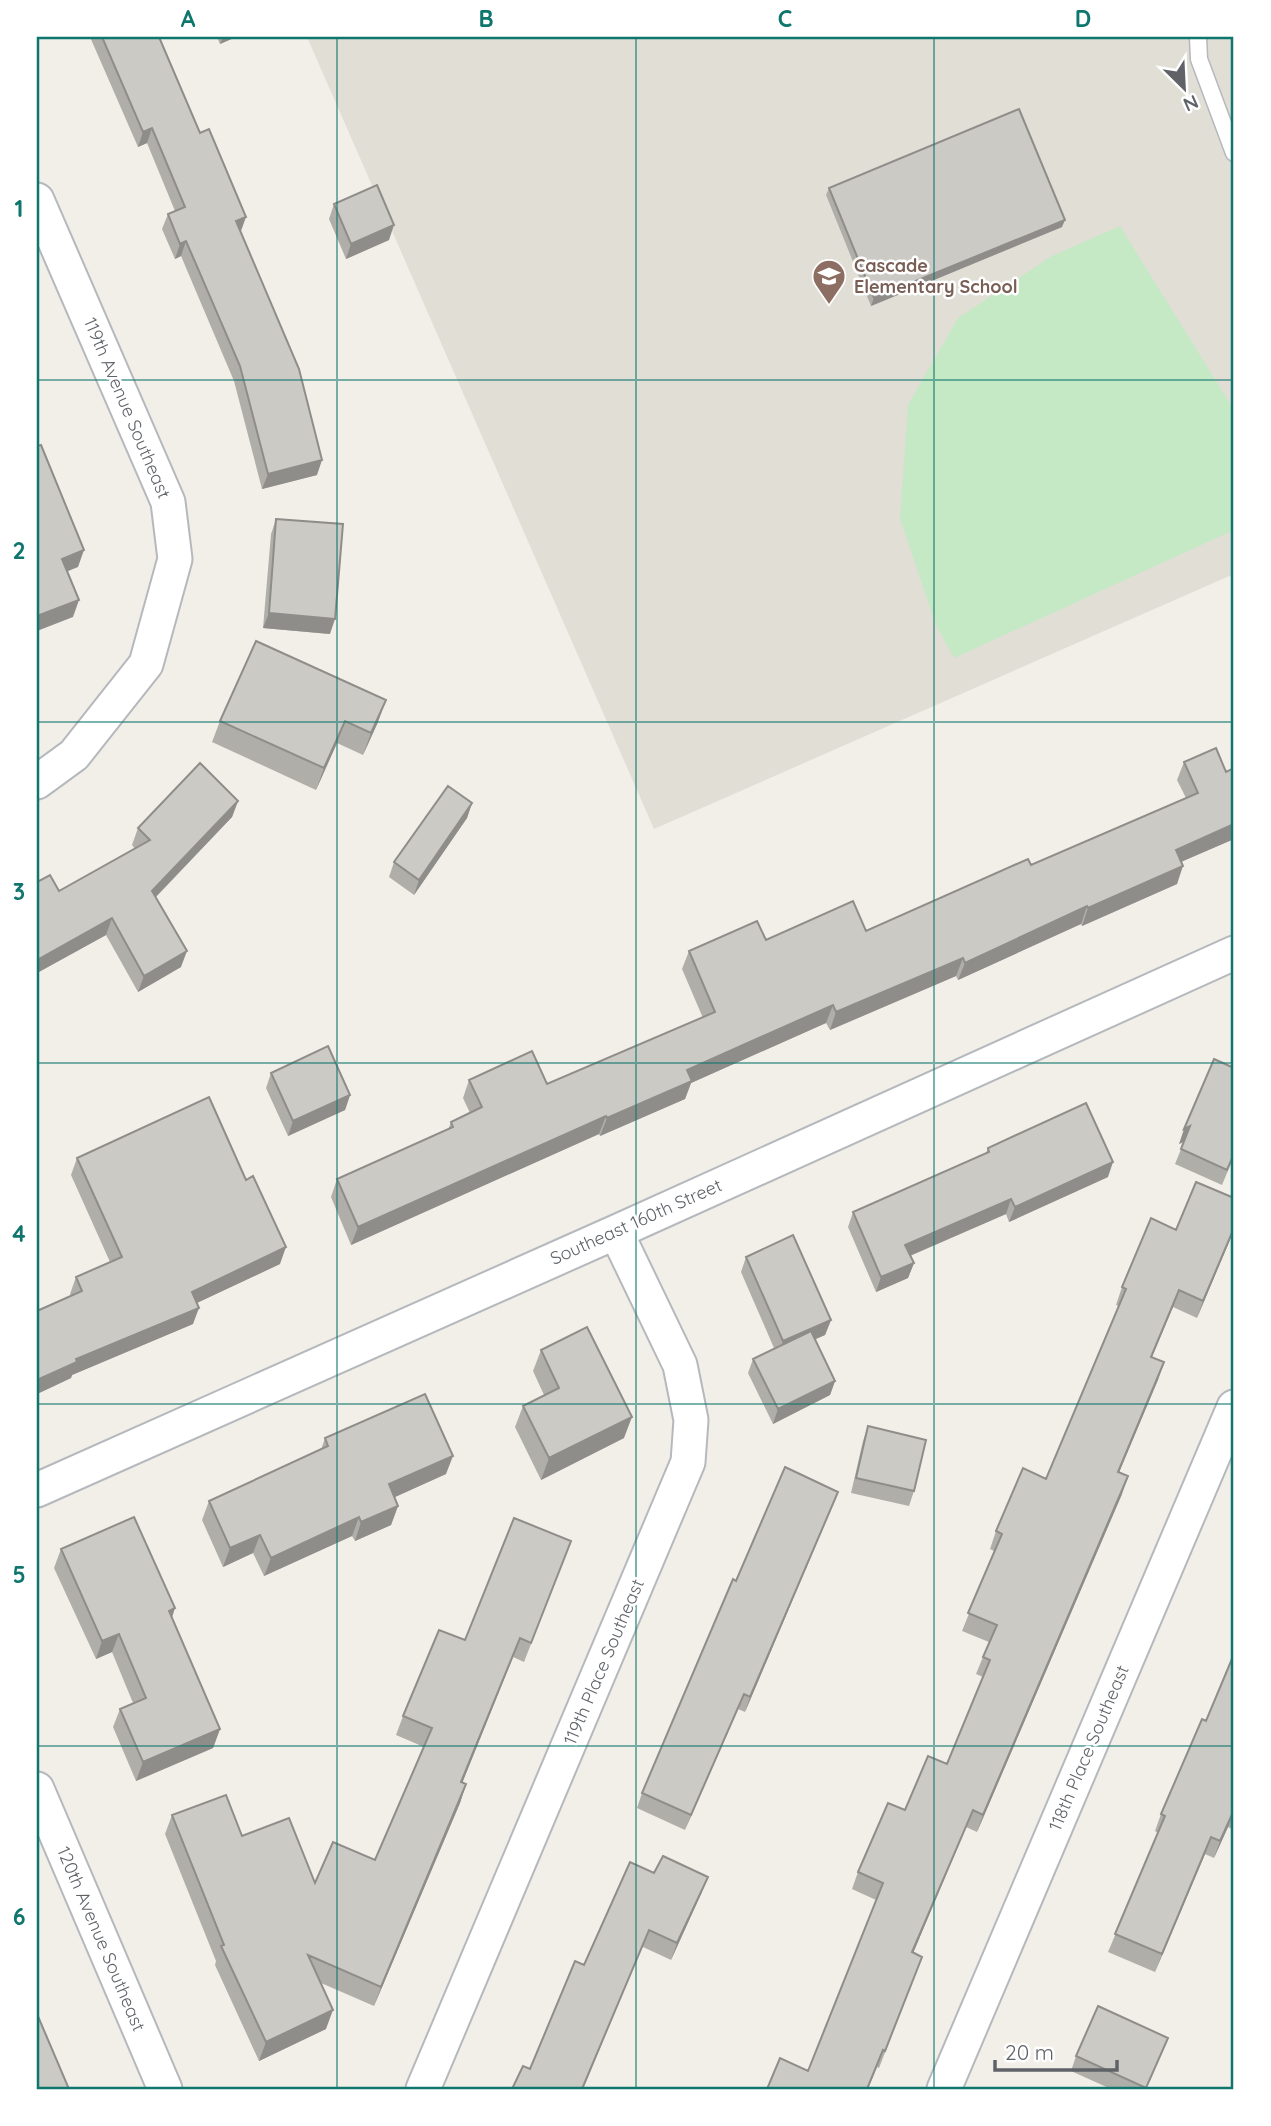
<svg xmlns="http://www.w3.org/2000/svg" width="1271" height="2126" viewBox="0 0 1271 2126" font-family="Quicksand,sans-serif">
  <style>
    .education { fill: #e1ded6 }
    .green { fill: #c5e8c5 }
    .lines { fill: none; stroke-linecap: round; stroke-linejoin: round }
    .service-casing { stroke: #b5b8bc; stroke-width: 19 }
    .minor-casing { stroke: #b5b8bc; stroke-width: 37 }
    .service { stroke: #fff; stroke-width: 16 }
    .minor { stroke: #fff; stroke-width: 33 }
    .wall { fill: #afaea9 }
    .shaded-wall { fill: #8f8d8a }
    .building { fill: #cccac5; stroke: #8f8d8a; stroke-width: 2 }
    .grid { fill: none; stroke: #0f766e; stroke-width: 2; stroke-opacity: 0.55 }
    .labels { text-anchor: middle; stroke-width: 5; stroke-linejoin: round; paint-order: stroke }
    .education-label { font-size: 18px; font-weight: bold; fill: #785e54; stroke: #fff; text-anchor: start }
    .street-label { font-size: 18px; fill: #5f6368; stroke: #fff }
    .neatline { fill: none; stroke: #0f766e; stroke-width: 2.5 }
    .grid-label { font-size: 23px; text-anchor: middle; font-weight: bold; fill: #0f766e }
  </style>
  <rect width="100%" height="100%" fill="#f1efe8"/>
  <!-- education -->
  <path class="education" d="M 307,37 L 1234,37 L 1234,574 L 654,829 Z"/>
  <!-- green -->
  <path class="green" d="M 1120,226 L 1234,410 L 1234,530 L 954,658 L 936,625 L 900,519 L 908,405 L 958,318 L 1052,256 Z"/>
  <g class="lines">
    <defs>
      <path id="service" d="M 1198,37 L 1199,59 L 1234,153"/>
      <path id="minor" d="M 37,200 L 168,502 L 175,559 L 146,664 L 74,755 L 37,782
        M 37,1490 L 616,1232 L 1234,953
        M 37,1789 L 165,2089
        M 423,2089 L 688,1462 L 691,1420 L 680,1365 L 616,1232
        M 944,2089 L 1234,1407"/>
    </defs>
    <!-- service casing -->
    <use href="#service" class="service-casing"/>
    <!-- minor casing -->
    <use href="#minor" class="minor-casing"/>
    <!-- service -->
    <use href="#service" class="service"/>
    <!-- minor -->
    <use href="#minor" class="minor"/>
  </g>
  <!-- wall -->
  <path class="wall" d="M 90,37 L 159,37 L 240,231 L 317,475 L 262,489 L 234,381 L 181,256 L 175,259 L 162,229 L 168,214 L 175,211 L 147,143 L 138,147 Z
    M 217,37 L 236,37 L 220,44 Z
    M 1234,62 L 1234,76 L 1231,71 Z
    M 829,188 L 1062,227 L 871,306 L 826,195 Z
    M 334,204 L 389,240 L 346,259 L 329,219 Z
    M 276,519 L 330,634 L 263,628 L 271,534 Z
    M 220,721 L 378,722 L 363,755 L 337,743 L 316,790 L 212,742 Z
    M 1184,762 L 1234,839 L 1181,862 L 1177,884 L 1082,926 L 1081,924 L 958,980 L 956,976 L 830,1030 L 826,1023 L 691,1083 L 685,1099 L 600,1136 L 599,1134 L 351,1245 L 331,1197 L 337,1179 L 448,1130 L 451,1122 L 470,1113 L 463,1098 L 469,1080 L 547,1084 L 703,1018 L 682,969 L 689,951 L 766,940 L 866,931 L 1031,865 L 1186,798 L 1177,780 Z
    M 238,801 L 232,817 L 156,897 L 181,967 L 138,992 L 106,935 L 37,973 L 37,882 L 59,891 L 135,849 L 132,845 L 138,828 Z
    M 472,803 L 467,818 L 414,895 L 389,877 L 394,862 Z
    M 1234,1068 L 1234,1156 L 1222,1185 L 1175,1164 L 1184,1142 L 1179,1144 Z
    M 271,1073 L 350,1095 L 345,1110 L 288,1136 L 266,1088 Z
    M 988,1148 L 1108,1177 L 1009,1222 L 1006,1214 L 910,1256 L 914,1263 L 908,1278 L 876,1292 L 848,1227 L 853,1212 L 986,1153 Z
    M 77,1158 L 280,1264 L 197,1303 L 193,1324 L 72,1375 L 71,1378 L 37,1394 L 37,1311 L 71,1296 L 70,1294 L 76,1277 L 110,1262 L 71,1175 Z
    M 1234,1198 L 1234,1230 L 1197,1318 L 1173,1307 L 1152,1357 L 1164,1362 L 1119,1472 L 1122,1494 L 977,1832 L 966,1827 L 913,1953 L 922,1957 L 879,2068 L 877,2067 L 868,2089 L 767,2089 L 808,2071 L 876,1900 L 852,1889 L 858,1872 L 905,1810 L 947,1764 L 983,1677 L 976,1674 L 989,1642 L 962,1631 L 994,1551 L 990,1549 L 996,1531 L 1046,1479 L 1119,1306 L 1116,1305 L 1122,1287 L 1176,1230 Z
    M 746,1257 L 831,1320 L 825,1335 L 815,1339 L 835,1381 L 830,1395 L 773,1424 L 748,1373 L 753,1359 L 774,1348 L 741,1272 Z
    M 541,1350 L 624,1438 L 541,1480 L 515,1427 L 523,1406 L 544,1395 L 533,1371 Z
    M 868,1426 L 914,1491 L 909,1506 L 851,1493 L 863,1441 Z
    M 325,1438 L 446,1474 L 394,1497 L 398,1506 L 391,1525 L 355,1541 L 352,1536 L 264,1576 L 253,1553 L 223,1567 L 202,1520 L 209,1501 L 321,1450 Z
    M 832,1507 L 745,1712 L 738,1709 L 685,1830 L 637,1808 L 642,1793 L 736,1581 Z
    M 571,1541 L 524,1662 L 513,1657 L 462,1782 L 466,1784 L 460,1803 L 374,2006 L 321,1983 L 326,2029 L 259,2061 L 215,1965 L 216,1961 L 165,1834 L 172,1815 L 242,1836 L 315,1883 L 375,1860 L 424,1747 L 396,1735 L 403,1716 L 465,1640 Z
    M 61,1549 L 220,1729 L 213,1748 L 136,1781 L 113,1727 L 120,1709 L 133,1703 L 112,1652 L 96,1659 L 54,1568 Z
    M 1234,1654 L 1234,1830 L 1228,1827 L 1214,1858 L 1205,1854 L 1155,1972 L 1108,1952 L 1158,1833 L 1155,1831 L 1161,1814 L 1206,1721 Z
    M 654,1873 L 708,1877 L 701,1894 L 671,1960 L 643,1947 L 530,2069 L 584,1965 Z
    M 1168,2038 L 1146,2089 L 1111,2089 L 1071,2071 L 1076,2056 Z"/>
  <!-- shaded-wall -->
  <path class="shaded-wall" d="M 223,37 L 236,37 L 220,44 Z
    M 152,128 L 147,143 L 138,147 L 143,132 Z
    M 246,217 L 241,231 L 236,221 Z
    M 1065,220 L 1062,227 L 871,306 L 874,298 Z
    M 394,225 L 389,240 L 346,259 L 351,244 Z
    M 186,241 L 181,256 L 175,259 L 180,244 Z
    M 322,460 L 317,475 L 262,489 L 268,474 Z
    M 84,550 L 78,567 L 56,576 L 62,559 Z
    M 79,600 L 73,617 L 37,631 L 37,616 Z
    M 269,613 L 335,619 L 330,634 L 263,628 Z
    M 386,700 L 378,722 L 363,755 L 371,733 Z
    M 345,721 L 337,743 L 316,790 L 324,768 Z
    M 238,801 L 232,817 L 146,907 L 152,891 Z
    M 472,803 L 467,818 L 414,895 L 419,880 Z
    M 1234,824 L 1234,839 L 1169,867 L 1176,850 Z
    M 1183,866 L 1177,884 L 1082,926 L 1088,908 Z
    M 1087,906 L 1081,924 L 958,980 L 965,963 Z
    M 112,918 L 106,935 L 37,973 L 37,960 Z
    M 187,951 L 181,967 L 138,992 L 144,976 Z
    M 963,958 L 956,976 L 830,1030 L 836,1012 Z
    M 833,1005 L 826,1023 L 691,1083 L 685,1099 L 600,1136 L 607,1118 L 687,1070 Z
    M 350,1095 L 345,1110 L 288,1136 L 293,1121 Z
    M 606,1116 L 599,1134 L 351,1245 L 358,1227 Z
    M 1190,1126 L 1185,1141 L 1179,1144 L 1184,1129 Z
    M 1113,1162 L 1108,1177 L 1009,1222 L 1015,1207 Z
    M 1011,1199 L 1006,1214 L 900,1260 L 905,1245 Z
    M 1234,1228 L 1234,1230 L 1197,1318 L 1203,1301 Z
    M 286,1247 L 280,1264 L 186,1308 L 192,1292 Z
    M 914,1263 L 908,1278 L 876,1292 L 881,1277 Z
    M 1179,1290 L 1173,1307 L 1144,1374 L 1151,1357 Z
    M 199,1308 L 193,1324 L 72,1375 L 71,1378 L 37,1394 L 37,1380 L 76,1359 Z
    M 831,1320 L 825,1335 L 778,1356 L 783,1341 Z
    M 1164,1362 L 1158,1380 L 1112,1489 L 1118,1472 Z
    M 835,1381 L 830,1395 L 773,1424 L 778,1409 Z
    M 632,1417 L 624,1438 L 541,1480 L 549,1458 Z
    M 453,1456 L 446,1474 L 382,1503 L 389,1484 Z
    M 1128,1476 L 1122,1494 L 977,1832 L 983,1815 Z
    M 838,1492 L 832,1507 L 745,1712 L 750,1697 Z
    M 398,1506 L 391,1525 L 355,1541 L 361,1522 Z
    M 359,1517 L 352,1536 L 264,1576 L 271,1558 Z
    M 260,1535 L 253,1553 L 223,1567 L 230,1548 Z
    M 175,1608 L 169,1627 L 169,1611 Z
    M 119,1634 L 112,1652 L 96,1659 L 102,1641 Z
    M 520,1638 L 513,1657 L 455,1801 L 461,1782 Z
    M 744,1694 L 738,1709 L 685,1830 L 691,1815 Z
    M 220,1729 L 213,1748 L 136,1781 L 143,1762 Z
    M 466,1784 L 460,1803 L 374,2006 L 381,1987 Z
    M 973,1810 L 966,1827 L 906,1970 L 912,1952 Z
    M 1234,1810 L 1228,1827 L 1214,1858 L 1220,1841 Z
    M 1211,1837 L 1205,1854 L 1155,1972 L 1162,1954 Z
    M 708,1877 L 701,1894 L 671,1960 L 677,1943 Z
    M 649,1930 L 583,2089 L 582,2089 Z
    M 333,2010 L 326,2029 L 259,2061 L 266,2042 Z"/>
  <!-- building -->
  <path class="building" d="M 102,37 L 159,37 L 200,133 L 209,129 L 246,217 L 236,221 L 299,369 L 322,460 L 268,474 L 240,366 L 186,241 L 180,244 L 168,214 L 185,207 L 152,128 L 143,132 Z
    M 1019,109 L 1065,220 L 874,298 L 829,188 Z
    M 377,185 L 394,225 L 351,244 L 334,204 Z
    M 41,445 L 84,550 L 62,559 L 79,600 L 37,616 L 37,446 Z
    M 276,519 L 343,524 L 335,619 L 269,613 Z
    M 256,641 L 386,700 L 371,733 L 345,721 L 324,768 L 220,721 Z
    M 1216,748 L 1226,772 L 1234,768 L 1234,824 L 1176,850 L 1183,866 L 1088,908 L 1087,906 L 965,963 L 963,958 L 836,1012 L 833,1005 L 687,1070 L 692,1081 L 607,1118 L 606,1116 L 358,1227 L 337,1179 L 453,1127 L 451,1122 L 482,1107 L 469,1080 L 532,1051 L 547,1084 L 715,1012 L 689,951 L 757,921 L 766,940 L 853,901 L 866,931 L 1028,859 L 1031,865 L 1198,793 L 1184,762 Z
    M 200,763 L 238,801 L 152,891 L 187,951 L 144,976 L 112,918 L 37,960 L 37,882 L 50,875 L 59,891 L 150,840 L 138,828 Z
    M 448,786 L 472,803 L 419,880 L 394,862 Z
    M 328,1046 L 350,1095 L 293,1121 L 271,1073 Z
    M 1214,1059 L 1234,1068 L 1234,1154 L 1227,1170 L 1181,1149 L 1190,1126 L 1184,1129 Z
    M 209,1097 L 246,1180 L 253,1176 L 286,1247 L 192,1292 L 199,1308 L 76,1359 L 77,1362 L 37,1380 L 37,1311 L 82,1291 L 76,1277 L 122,1257 L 77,1158 Z
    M 1086,1103 L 1113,1162 L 1015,1207 L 1011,1199 L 905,1245 L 914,1263 L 881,1277 L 853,1212 L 989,1152 L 988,1148 Z
    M 1196,1182 L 1234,1198 L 1234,1228 L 1203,1301 L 1179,1290 L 1151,1357 L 1164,1362 L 1118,1472 L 1128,1476 L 983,1815 L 973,1810 L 912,1952 L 922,1957 L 885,2051 L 883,2050 L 867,2089 L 767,2089 L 780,2058 L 808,2071 L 883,1883 L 858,1872 L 888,1803 L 905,1810 L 928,1756 L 947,1764 L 990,1660 L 983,1657 L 997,1625 L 968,1613 L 1002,1534 L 996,1531 L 1023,1468 L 1046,1479 L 1126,1289 L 1122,1287 L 1151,1218 L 1176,1230 Z
    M 793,1235 L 831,1320 L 783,1341 L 746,1257 Z
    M 587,1327 L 632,1417 L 549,1458 L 523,1406 L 559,1388 L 541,1350 Z
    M 811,1331 L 835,1381 L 778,1409 L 753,1359 Z
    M 425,1394 L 453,1456 L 389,1484 L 398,1506 L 361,1522 L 359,1517 L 271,1558 L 260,1535 L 230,1548 L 209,1501 L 328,1446 L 325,1438 Z
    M 868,1426 L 926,1440 L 914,1491 L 856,1478 Z
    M 785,1467 L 838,1492 L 750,1697 L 744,1694 L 691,1815 L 642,1793 L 733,1579 L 736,1581 Z
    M 134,1517 L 175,1608 L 169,1611 L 220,1729 L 143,1762 L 120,1709 L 146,1698 L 119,1634 L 102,1641 L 61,1549 Z
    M 514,1518 L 571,1541 L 531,1643 L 520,1638 L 461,1782 L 466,1784 L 381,1987 L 308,1955 L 333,2010 L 266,2042 L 221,1946 L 224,1945 L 172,1815 L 226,1795 L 242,1836 L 289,1818 L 315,1883 L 333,1842 L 375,1860 L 432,1728 L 403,1716 L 439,1630 L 465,1640 Z
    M 1234,1654 L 1234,1810 L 1220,1841 L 1211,1837 L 1162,1954 L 1115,1934 L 1165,1816 L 1161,1814 L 1202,1719 L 1206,1721 Z
    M 663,1856 L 708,1877 L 677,1943 L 649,1930 L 582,2089 L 512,2089 L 523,2066 L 530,2069 L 575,1961 L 584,1965 L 630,1862 L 654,1873 Z
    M 1098,2006 L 1168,2038 L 1146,2088 L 1076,2056 Z
    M 37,2014 L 69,2089 L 37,2089 Z"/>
  <!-- grid -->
  <path class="grid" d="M 337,37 L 337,2089M 636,37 L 636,2089M 934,37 L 934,2089M 37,380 L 1234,380M 37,722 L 1234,722M 37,1063 L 1234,1063M 37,1404 L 1234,1404M 37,1746 L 1234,1746"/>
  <!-- icons -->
  <defs>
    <symbol id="school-pin" viewBox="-11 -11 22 30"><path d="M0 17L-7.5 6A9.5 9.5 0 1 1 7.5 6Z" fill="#8d6e63" stroke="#fff"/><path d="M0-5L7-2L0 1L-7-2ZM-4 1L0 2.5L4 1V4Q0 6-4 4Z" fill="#fff"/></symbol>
  </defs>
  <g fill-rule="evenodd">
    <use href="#school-pin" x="810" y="257" width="38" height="52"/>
  </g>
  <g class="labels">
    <!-- education labels -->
    <g class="education-label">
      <text x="854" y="272">Cascade<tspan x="854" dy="21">Elementary School</tspan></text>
    </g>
    <!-- street labels -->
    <g class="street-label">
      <text transform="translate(127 408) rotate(67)" y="6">119th Avenue Southeast</text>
      <text transform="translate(636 1222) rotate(-24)" y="6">Southeast 160th Street</text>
      <text transform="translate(604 1662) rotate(-67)" y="6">119th Place Southeast</text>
      <text transform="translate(1089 1748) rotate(-67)" y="6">118th Place Southeast</text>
      <text transform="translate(101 1939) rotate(67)" y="6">120th Avenue Southeast</text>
    </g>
  </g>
  <!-- border -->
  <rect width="1271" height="2126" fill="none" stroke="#ffffff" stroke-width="77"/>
  <!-- north arrow -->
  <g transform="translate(1184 88) rotate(156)" stroke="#ffffff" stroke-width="5" paint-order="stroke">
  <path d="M0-5L12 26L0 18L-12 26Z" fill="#5f6368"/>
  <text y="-10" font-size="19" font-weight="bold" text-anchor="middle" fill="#5f6368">N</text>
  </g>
  <!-- scale -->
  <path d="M995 2060v10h122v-10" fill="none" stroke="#5f6368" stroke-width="3.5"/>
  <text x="1005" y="2060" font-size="21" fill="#5f6368" stroke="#ffffff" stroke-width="5" paint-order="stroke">20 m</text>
  <rect x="38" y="38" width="1194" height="2050" class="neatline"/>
  <g class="grid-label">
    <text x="188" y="27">A</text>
    <text x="486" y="27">B</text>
    <text x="785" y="27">C</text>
    <text x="1083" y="27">D</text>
    <text x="19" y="217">1</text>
    <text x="19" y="559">2</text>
    <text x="19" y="900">3</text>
    <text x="19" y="1242">4</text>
    <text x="19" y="1583">5</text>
    <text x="19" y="1925">6</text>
  </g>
</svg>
